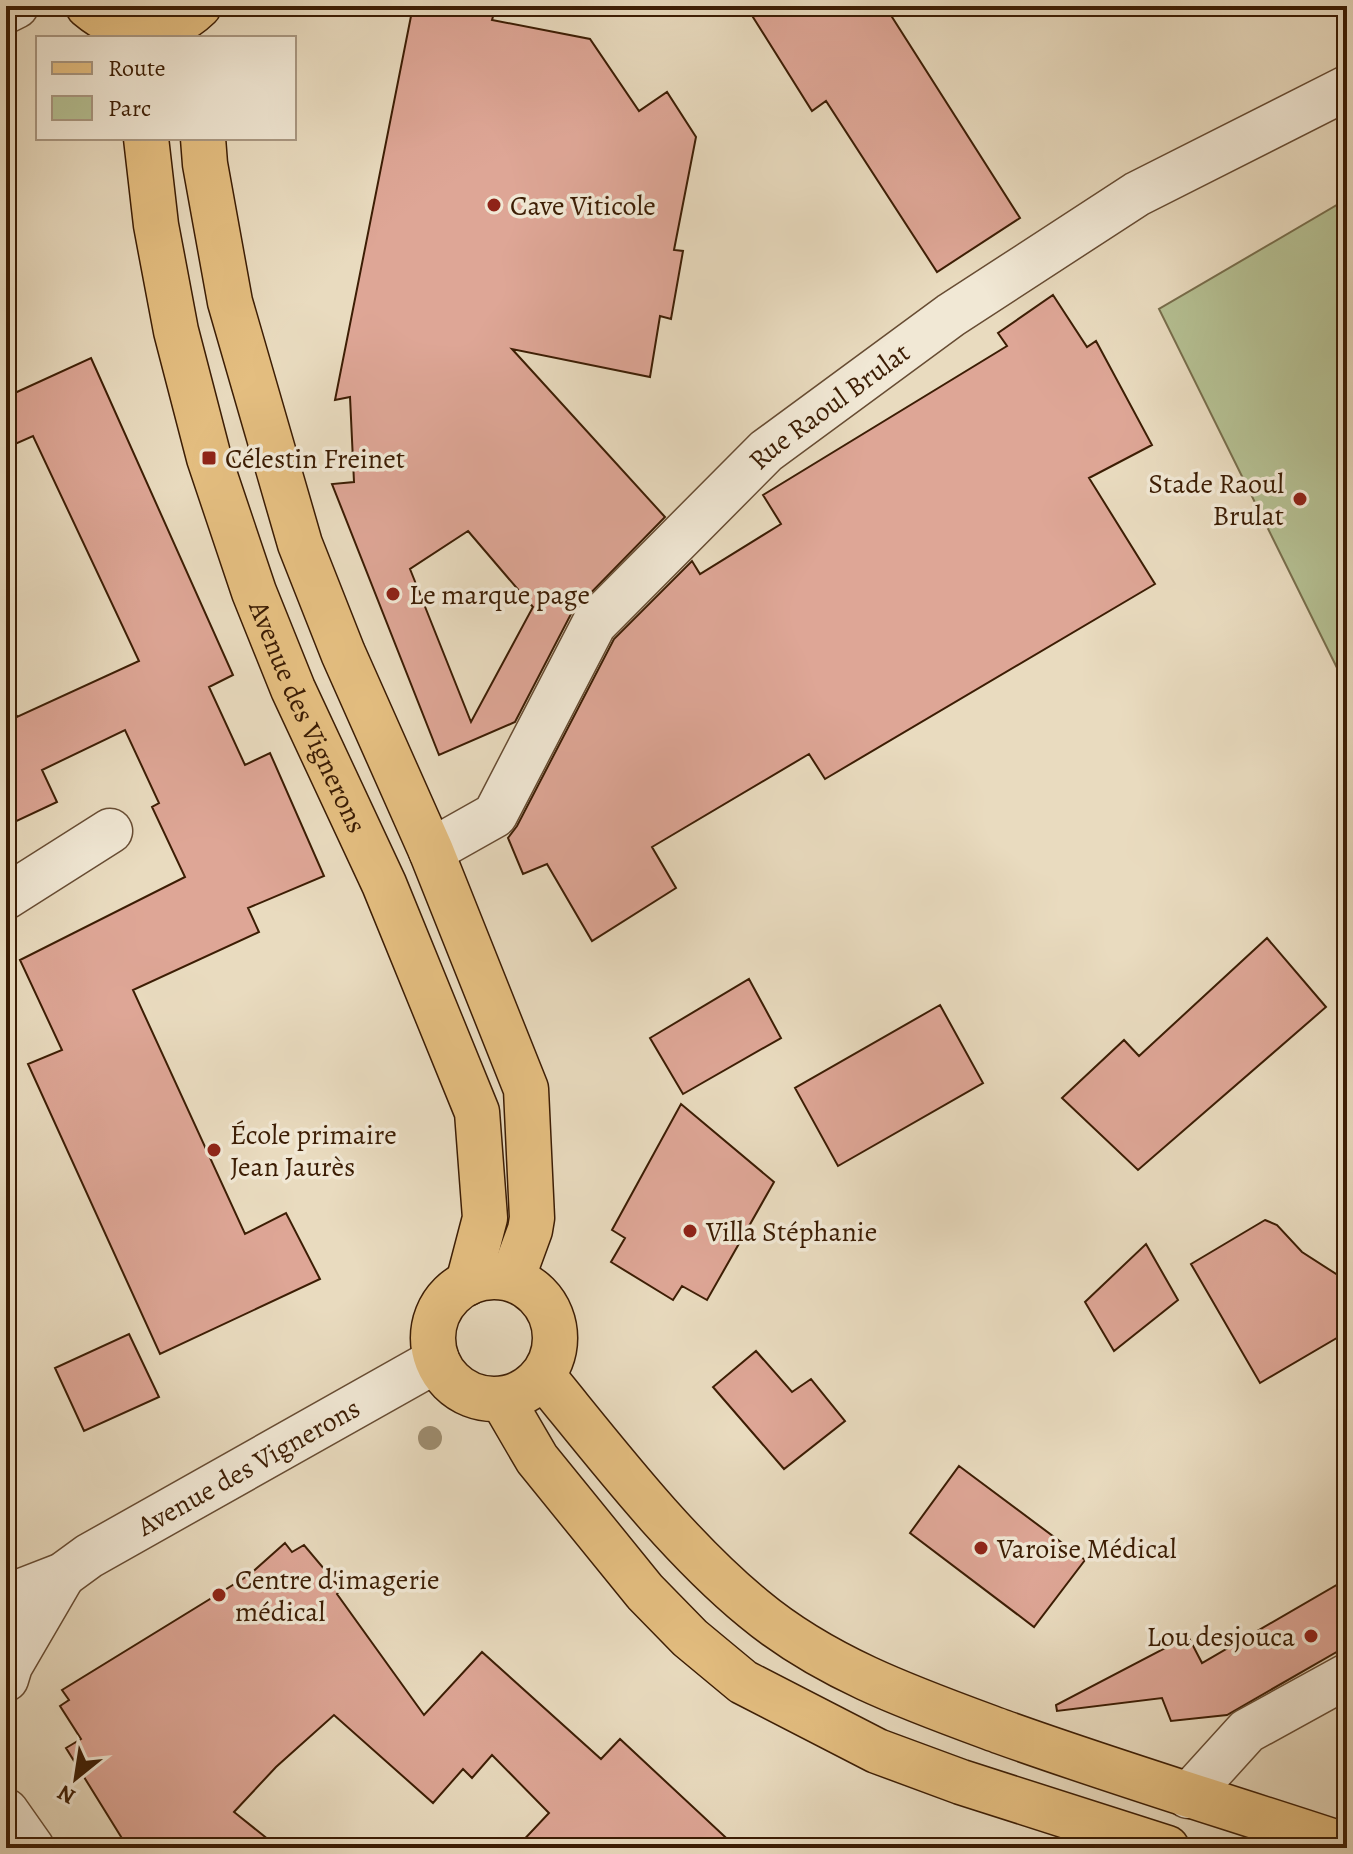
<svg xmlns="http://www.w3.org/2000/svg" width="1353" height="1854" viewBox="0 0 1353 1854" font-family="Alegreya,serif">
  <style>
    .green { fill: #b5c093; stroke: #786e4c; stroke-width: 2 }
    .building { fill: #dea696; stroke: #3c1d04; stroke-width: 2; fill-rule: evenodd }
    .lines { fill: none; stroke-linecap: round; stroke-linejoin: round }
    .minor-casing { stroke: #674c33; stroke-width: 47 }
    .major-casing { stroke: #3c1d04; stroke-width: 47 }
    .minor { stroke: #f1e8d5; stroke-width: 44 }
    .major { stroke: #e4be80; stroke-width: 44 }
    .tree { fill: #9e8d70 }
    .poi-dot { fill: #8f2418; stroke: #f1e8d5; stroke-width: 3 }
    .labels { text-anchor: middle; stroke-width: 7; stroke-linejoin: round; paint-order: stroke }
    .poi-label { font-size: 28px; fill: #3c1d04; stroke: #f1e8d5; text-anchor: start }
    .street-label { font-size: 28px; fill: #3c1d04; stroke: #f1e8d5 }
  </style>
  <rect width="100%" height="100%" fill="#e9dbbf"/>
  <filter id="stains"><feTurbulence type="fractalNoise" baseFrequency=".0025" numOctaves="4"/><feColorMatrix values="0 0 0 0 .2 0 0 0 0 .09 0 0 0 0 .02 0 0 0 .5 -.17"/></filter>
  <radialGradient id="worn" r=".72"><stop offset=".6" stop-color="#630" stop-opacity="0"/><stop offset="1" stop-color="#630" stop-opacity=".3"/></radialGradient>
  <!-- green -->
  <path class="green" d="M 1347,199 L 1347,688 L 1159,309 Z"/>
  <!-- building -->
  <path class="building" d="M 413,6 L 496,6 L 492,20 L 590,39 L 639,111 L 667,92 L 696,137 L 674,250 L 683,251 L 671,319 L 660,316 L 650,377 L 512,349 L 665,517 L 572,612 L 515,722 L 439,755 L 332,484 L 354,482 L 350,397 L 335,400 ZM 468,531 L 533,607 L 471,722 L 410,569 Z
    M 746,6 L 885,6 L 1020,218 L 937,272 L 826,101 L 812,111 Z
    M 1053,295 L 1087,347 L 1096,341 L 1152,445 L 1089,478 L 1155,584 L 825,779 L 809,754 L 652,847 L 676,888 L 592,941 L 547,864 L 523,874 L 508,838 L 517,826 L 614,639 L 692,561 L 700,574 L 781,524 L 763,495 L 1007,346 L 998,333 Z
    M 91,358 L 233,675 L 209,687 L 245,765 L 270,753 L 324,876 L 248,908 L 259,932 L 133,990 L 245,1234 L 286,1213 L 320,1279 L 160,1354 L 28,1064 L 62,1050 L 20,960 L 185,877 L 152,807 L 159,803 L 125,730 L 42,770 L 57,802 L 6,826 L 6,692 L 17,717 L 139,661 L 33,436 L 6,448 L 6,397 Z
    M 1267,938 L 1326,1007 L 1138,1170 L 1062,1098 L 1124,1040 L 1139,1056 Z
    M 749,979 L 781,1038 L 683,1094 L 650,1038 Z
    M 940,1005 L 983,1083 L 838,1166 L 795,1088 Z
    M 681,1104 L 774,1182 L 707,1300 L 682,1286 L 673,1300 L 611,1262 L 625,1238 L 612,1230 Z
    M 1265,1220 L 1277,1225 L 1302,1252 L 1347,1281 L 1347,1332 L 1260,1383 L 1191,1264 Z
    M 1146,1244 L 1178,1300 L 1114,1351 L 1085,1302 Z
    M 129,1334 L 159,1397 L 84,1431 L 55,1368 Z
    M 756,1351 L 792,1392 L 811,1379 L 845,1421 L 784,1469 L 713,1387 Z
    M 959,1466 L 1085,1560 L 1034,1627 L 910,1533 Z
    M 285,1543 L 292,1552 L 304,1545 L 341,1589 L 337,1594 L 424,1715 L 482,1652 L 601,1759 L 620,1739 L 737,1848 L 516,1848 L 549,1813 L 492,1755 L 472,1778 L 463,1769 L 433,1803 L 334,1715 L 276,1767 L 234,1812 L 279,1848 L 128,1848 L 66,1748 L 81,1739 L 60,1706 L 69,1700 L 62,1690 L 249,1575 Z
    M 1347,1579 L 1347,1646 L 1227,1715 L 1171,1721 L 1162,1698 L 1057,1711 L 1056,1705 L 1188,1636 L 1202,1663 Z"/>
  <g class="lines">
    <defs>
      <g id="minor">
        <path d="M 6,11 L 16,6"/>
        <path id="s1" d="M 431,851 L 495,815 L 594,624 L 766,451 L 951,315 L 1137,194 L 1347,88"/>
        <path d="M 6,897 L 110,831"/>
        <path id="s2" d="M 6,1597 L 63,1575 L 89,1556 L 437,1360"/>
        <path d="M 6,1679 L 10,1666 L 63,1575"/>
        <path d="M 1188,1796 L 1247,1731 L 1347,1676"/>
        <path d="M 6,1811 L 32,1848"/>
      </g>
      <g id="major">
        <path d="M 88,6 C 122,35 166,38 199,6"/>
        <path id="s3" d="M 146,138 L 156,225 L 176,331 L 209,458 L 254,592 L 293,689 L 384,884 L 477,1112 L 485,1218 L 468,1283"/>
        <path d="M 203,138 L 205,164 L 230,302 L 300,544 L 343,653 L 431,851 L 526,1089 L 532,1218 L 530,1230 L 512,1279"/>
        <circle cx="494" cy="1338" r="61"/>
        <path d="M 543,1376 C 606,1453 677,1546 754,1609 C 826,1669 915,1700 1002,1732 C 1116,1773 1232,1808 1347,1846"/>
        <path d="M 502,1399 L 537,1459 L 645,1592 L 690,1638 L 743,1682 L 877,1751 L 961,1782 L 1167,1848"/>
      </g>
    </defs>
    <!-- minor casing -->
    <use href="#minor" class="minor-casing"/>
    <!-- major casing -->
    <use href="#major" class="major-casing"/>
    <!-- minor -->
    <use href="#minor" class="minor"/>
    <!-- major -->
    <use href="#major" class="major"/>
  </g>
  <!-- trees -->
  <circle class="tree" cx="430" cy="1438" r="12"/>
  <!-- markers -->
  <g class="poi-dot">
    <circle cx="494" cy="205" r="8"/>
    <rect x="201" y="450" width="16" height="16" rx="4"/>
    <circle cx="1300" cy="499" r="8"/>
    <circle cx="393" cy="594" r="8"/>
    <circle cx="214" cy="1150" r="8"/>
    <circle cx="690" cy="1231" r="8"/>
    <circle cx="981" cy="1548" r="8"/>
    <circle cx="219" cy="1595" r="8"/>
    <circle cx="1311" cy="1636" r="8"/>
  </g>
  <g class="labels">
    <!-- poi labels -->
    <g class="poi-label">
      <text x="510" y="215">Cave Viticole</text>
      <text x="225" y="468">Célestin Freinet</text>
      <text x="1284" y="493" text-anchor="end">Stade Raoul<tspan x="1284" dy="32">Brulat</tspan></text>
      <text x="409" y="604">Le marque page</text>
      <text x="230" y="1144">École primaire<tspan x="230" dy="32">Jean Jaurès</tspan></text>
      <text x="706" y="1241">Villa Stéphanie</text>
      <text x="997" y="1558">Varoise Médical</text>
      <text x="235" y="1589">Centre d'imagerie<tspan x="235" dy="32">médical</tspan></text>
      <text x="1295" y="1646" text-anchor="end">Lou desjouca</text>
    </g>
    <!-- street labels -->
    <g class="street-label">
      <text dy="10" stroke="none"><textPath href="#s1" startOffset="610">Rue Raoul Brulat</textPath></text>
      <text dy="10" stroke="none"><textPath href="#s3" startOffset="604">Avenue des Vignerons</textPath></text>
      <text dy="10" stroke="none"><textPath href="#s2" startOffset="276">Avenue des Vignerons</textPath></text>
    </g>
  </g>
  <!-- margin -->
  <rect width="1353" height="1854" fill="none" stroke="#e9dbbf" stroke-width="32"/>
  <rect x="8" y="8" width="1337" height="1838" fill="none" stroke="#3c1d04" stroke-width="4"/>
  <rect x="16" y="16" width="1321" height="1822" fill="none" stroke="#3c1d04" stroke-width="2"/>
  <!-- legend -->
  <rect x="36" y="36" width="260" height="104" fill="#f1e8d5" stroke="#a99781" stroke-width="2"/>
  <rect x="52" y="62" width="40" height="12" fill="#e4be80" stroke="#a99781" stroke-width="2"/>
  <text x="108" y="76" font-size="24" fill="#3c1d04">Route</text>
  <rect x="52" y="96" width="40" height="24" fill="#b5c093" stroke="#a99781" stroke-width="2"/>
  <text x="108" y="116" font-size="24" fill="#3c1d04">Parc</text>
  <!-- north arrow -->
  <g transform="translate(76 1778) rotate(210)" stroke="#f1e8d5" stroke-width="6" paint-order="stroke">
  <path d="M0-6L14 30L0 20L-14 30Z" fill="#3c1d04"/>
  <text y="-12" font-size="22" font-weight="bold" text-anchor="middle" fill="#3c1d04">N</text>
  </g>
  <rect width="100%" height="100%" filter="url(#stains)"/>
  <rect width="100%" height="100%" fill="url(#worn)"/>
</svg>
